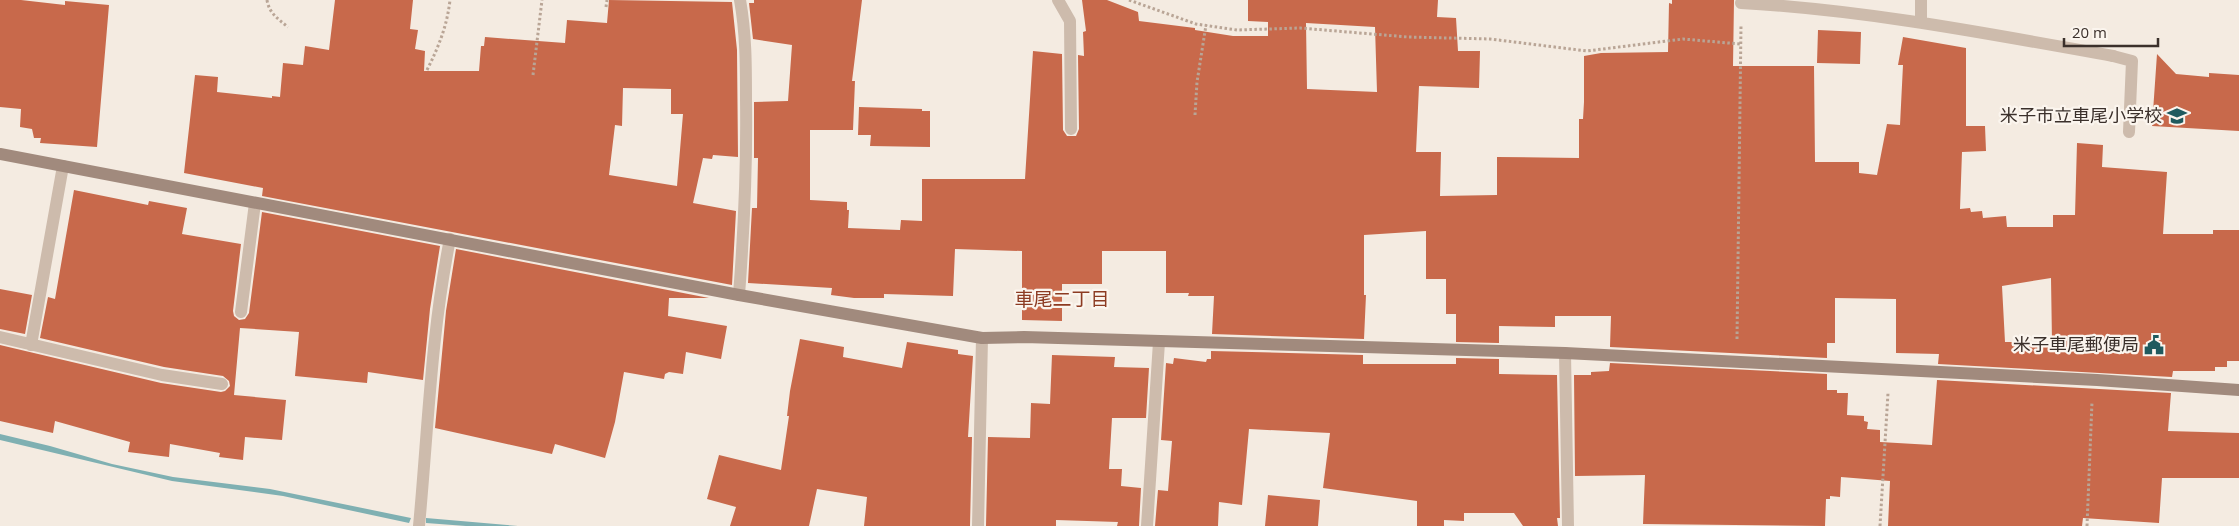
<svg xmlns="http://www.w3.org/2000/svg" width="2239" height="526" viewBox="0 0 2239 526" font-family="'Open Sans','Noto Sans JP',sans-serif">
  <style>
    .water { fill: #7fb0b2 }
    .building { fill: #c8694b; fill-rule: evenodd }
    .lines { fill: none; stroke-linecap: round; stroke-linejoin: round }
    .path { stroke: #b9a596; stroke-width: 3; stroke-dasharray: 2.5 2.5; stroke-linecap: butt }
    .lane { stroke: #cdbbac; stroke-width: 12 }
    .street { stroke: #cdbbac; stroke-width: 12 }
    .secondary { stroke: #a18a7d; stroke-width: 12 }
    .labels { text-anchor: middle; stroke-width: 4.5; stroke-linejoin: round; paint-order: stroke }
    .poi-label { font-size: 18px; fill: #3b302b; stroke: #fbf5ee; text-anchor: end }
    .neighbourhood-label { font-size: 19px; fill: #8c3b22; stroke: #fbf5ee }
  </style>
  <rect width="100%" height="100%" fill="#f4ebe1"/>
  <!-- water -->
  <path class="water" d="M 0,434 L 50,446 L 112,464 L 173,477 L 270,489 L 411,518 L 409,523 L 283,496 L 172,481 L 0,440 Z
    M 426,518 L 518,526 L 466,526 L 426,523 Z"/>
  <!-- building -->
  <path class="building" d="M 0,0 L 21,0 L 65,5 L 65,1 L 109,5 L 97,147 L 40,143 L 41,138 L 34,138 L 32,129 L 20,127 L 21,109 L 0,107 Z
    M 335,0 L 413,0 L 410,29 L 418,30 L 415,49 L 425,51 L 424,71 L 479,71 L 481,46 L 484,46 L 485,37 L 565,43 L 567,20 L 607,23 L 609,0 L 732,2 L 737,50 L 738,157 L 713,155 L 712,159 L 703,158 L 693,203 L 736,211 L 732,285 L 262,196 L 263,188 L 184,173 L 195,75 L 218,77 L 217,92 L 272,98 L 272,96 L 280,97 L 283,63 L 303,65 L 305,46 L 329,50 ZM 623,88 L 671,89 L 671,114 L 683,114 L 677,186 L 609,175 L 615,125 L 622,126 Z
    M 754,0 L 862,0 L 852,81 L 855,81 L 853,130 L 810,130 L 810,200 L 847,202 L 847,210 L 849,210 L 848,228 L 900,230 L 901,220 L 922,221 L 922,179 L 1025,179 L 1033,51 L 1062,54 L 1063,130 L 1067,136 L 1076,136 L 1079,129 L 1078,55 L 1084,56 L 1083,32 L 1086,31 L 1082,0 L 1107,0 L 1138,12 L 1139,21 L 1195,28 L 1195,30 L 1233,36 L 1268,36 L 1268,22 L 1248,21 L 1248,0 L 1438,0 L 1437,17 L 1456,18 L 1458,51 L 1480,51 L 1479,88 L 1419,86 L 1416,152 L 1441,152 L 1440,196 L 1497,195 L 1497,157 L 1579,158 L 1579,119 L 1583,119 L 1584,102 L 1584,56 L 1601,53 L 1668,52 L 1669,3 L 1672,4 L 1672,0 L 1734,0 L 1733,66 L 1814,66 L 1815,162 L 1859,162 L 1859,173 L 1877,175 L 1887,124 L 1900,125 L 1903,65 L 1898,65 L 1903,37 L 1966,48 L 1966,126 L 1985,126 L 1986,151 L 1962,152 L 1960,209 L 1970,208 L 1971,212 L 1982,211 L 1983,218 L 2006,216 L 2007,227 L 2053,227 L 2053,215 L 2075,215 L 2077,143 L 2103,145 L 2102,167 L 2167,172 L 2163,234 L 2213,234 L 2213,230 L 2239,230 L 2239,361 L 2227,361 L 2227,367 L 2215,367 L 2215,371 L 2173,371 L 2172,377 L 1938,364 L 1939,354 L 1896,353 L 1896,299 L 1835,298 L 1835,343 L 1827,343 L 1827,358 L 1610,347 L 1611,316 L 1555,316 L 1555,327 L 1499,326 L 1499,343 L 1456,342 L 1456,314 L 1446,314 L 1446,279 L 1426,279 L 1426,231 L 1364,235 L 1364,295 L 1366,295 L 1364,339 L 1212,334 L 1214,296 L 1188,296 L 1189,293 L 1166,293 L 1166,251 L 1102,251 L 1102,284 L 1062,284 L 1062,321 L 1022,320 L 1022,251 L 955,249 L 953,296 L 884,294 L 884,298 L 854,298 L 831,295 L 832,288 L 748,283 L 752,208 L 757,208 L 758,158 L 754,158 L 754,102 L 788,101 L 792,45 L 753,39 L 749,3 L 754,3 ZM 1306,23 L 1375,27 L 1377,92 L 1307,89 ZM 2051,278 L 2052,342 L 2005,342 L 2002,286 Z
    M 1818,30 L 1861,32 L 1860,64 L 1817,63 Z
    M 2157,54 L 2176,74 L 2209,77 L 2209,73 L 2239,75 L 2239,131 L 2152,126 Z
    M 859,107 L 922,109 L 922,111 L 930,111 L 930,147 L 870,146 L 871,135 L 858,135 Z
    M 74,190 L 148,205 L 149,201 L 187,208 L 182,234 L 241,244 L 233,311 L 234,316 L 239,320 L 245,319 L 249,313 L 262,212 L 440,246 L 430,309 L 423,380 L 368,372 L 367,383 L 295,376 L 299,332 L 240,328 L 234,395 L 286,400 L 282,440 L 245,437 L 243,460 L 219,457 L 220,453 L 170,444 L 169,457 L 128,452 L 130,442 L 55,421 L 53,433 L 0,421 L 0,345 L 161,383 L 221,392 L 225,391 L 230,386 L 229,381 L 223,376 L 164,367 L 40,338 L 48,297 L 55,299 Z
    M 456,249 L 709,298 L 669,298 L 668,316 L 727,326 L 721,359 L 686,352 L 683,374 L 669,372 L 665,374 L 664,379 L 624,372 L 615,422 L 605,458 L 555,444 L 552,454 L 435,428 L 446,311 Z
    M 0,289 L 32,295 L 25,334 L 0,329 Z
    M 800,339 L 844,347 L 843,357 L 902,368 L 907,342 L 958,350 L 958,354 L 973,356 L 968,437 L 972,437 L 970,526 L 864,526 L 867,497 L 817,489 L 809,526 L 730,526 L 736,507 L 707,499 L 719,455 L 781,470 L 789,416 L 787,416 L 790,391 Z
    M 1211,351 L 1363,355 L 1363,364 L 1456,364 L 1456,358 L 1499,359 L 1499,374 L 1557,375 L 1560,518 L 1557,518 L 1558,526 L 1523,526 L 1514,513 L 1464,513 L 1464,521 L 1444,520 L 1444,526 L 1417,526 L 1417,501 L 1323,488 L 1330,433 L 1249,429 L 1242,505 L 1219,502 L 1218,526 L 1155,526 L 1158,490 L 1168,491 L 1172,441 L 1161,440 L 1166,363 L 1173,364 L 1174,358 L 1206,362 L 1207,359 L 1211,359 Z
    M 1052,355 L 1115,357 L 1114,367 L 1149,368 L 1146,418 L 1112,418 L 1109,469 L 1122,469 L 1121,486 L 1141,488 L 1139,526 L 1117,526 L 1118,522 L 1056,520 L 1056,526 L 986,526 L 988,437 L 1030,438 L 1031,403 L 1050,404 Z
    M 1610,363 L 1827,374 L 1827,390 L 1837,390 L 1837,393 L 1848,393 L 1847,415 L 1864,416 L 1864,421 L 1868,422 L 1867,429 L 1880,430 L 1880,442 L 1932,445 L 1937,380 L 2171,393 L 2168,431 L 2239,433 L 2239,478 L 2162,478 L 2159,523 L 2083,518 L 2082,526 L 1888,526 L 1890,481 L 1841,477 L 1840,497 L 1830,496 L 1830,499 L 1826,499 L 1825,526 L 1643,524 L 1645,475 L 1575,476 L 1574,375 L 1591,375 L 1591,372 L 1609,371 Z
    M 1268,495 L 1320,500 L 1318,526 L 1265,526 Z"/>
  <g class="lines">
    <!-- path -->
    <path class="path" d="M 267,0 C 269,13 278,19 288,27
      M 1129,0 L 1196,24 L 1237,30 L 1300,28 L 1408,37 L 1490,39 L 1587,51 L 1683,39 L 1740,44
      M 606,7 L 607,0
      M 427,70 C 439,46 447,26 450,0
      M 533,75 L 542,0
      M 1195,115 L 1197,82 L 1206,25
      M 1737,339 L 1741,25
      M 1880,526 L 1888,393
      M 2087,526 L 2092,402"/>
    <!-- lane -->
    <path class="lane" d="M 2113,56 L 2132,61 L 2129,132
      M 241,312 L 255,203
      M 1565,353 L 1568,526
      M 419,526 C 428,430 431,333 450,239
      M 978,526 L 982,338
      M 1147,526 L 1159,342"/>
    <!-- street -->
    <path class="street" d="M 1058,0 L 1070,21 L 1071,129
      M 1921,0 L 1921,22
      M 1741,3 C 1867,10 1990,34 2113,56
      M 739,295 C 744,230 747,165 746,99 C 746,66 746,33 740,0
      M 0,337 L 162,375 L 222,384
      M 31,345 L 63,166"/>
    <!-- secondary -->
    <path class="secondary" d="M 0,154 L 739,295 L 982,338 L 1024,337 L 1565,353 L 2097,380 L 2239,390"/>
  </g>
  <!-- icons -->
  <defs>
    <symbol id="school-bare" viewBox="-9 -9 18 18"><path d="M0-5L7-2L0 1L-7-2ZM-4 1L0 2.5L4 1V4Q0 6-4 4Z" fill="#1f5a5e" stroke="#fbf5ee" stroke-width="2.5" paint-order="stroke"/></symbol>
    <symbol id="civic-bare" viewBox="-9 -9 18 18"><path d="M-.6-6.5H3V-4.5H.6V-3L4-1V1h2V6H-6V1h2V-1L-.6-3ZM-1.2 2.5V6h2.4V2.5Z" fill="#1f5a5e" stroke="#fbf5ee" stroke-width="2.5" paint-order="stroke"/></symbol>
  </defs>
  <g fill-rule="evenodd">
    <use href="#school-bare" x="2163" y="102" width="28" height="28"/>
    <use href="#civic-bare" x="2140" y="331" width="28" height="28"/>
  </g>
  <g class="labels">
    <!-- poi labels -->
    <g class="poi-label">
      <text x="2162" y="122">米子市立車尾小学校</text>
      <text x="2139" y="351">米子車尾郵便局</text>
    </g>
    <!-- neighbourhood labels -->
    <g class="neighbourhood-label">
      <text x="1062" y="306">車尾二丁目</text>
    </g>
  </g>
  <!-- scale -->
  <path d="M2064 38v8h94v-8" fill="none" stroke="#3b302b" stroke-width="2.5"/>
  <text x="2072" y="38" font-size="15" fill="#3b302b" stroke="#fbf5ee" stroke-width="4" paint-order="stroke">20 m</text>
</svg>
